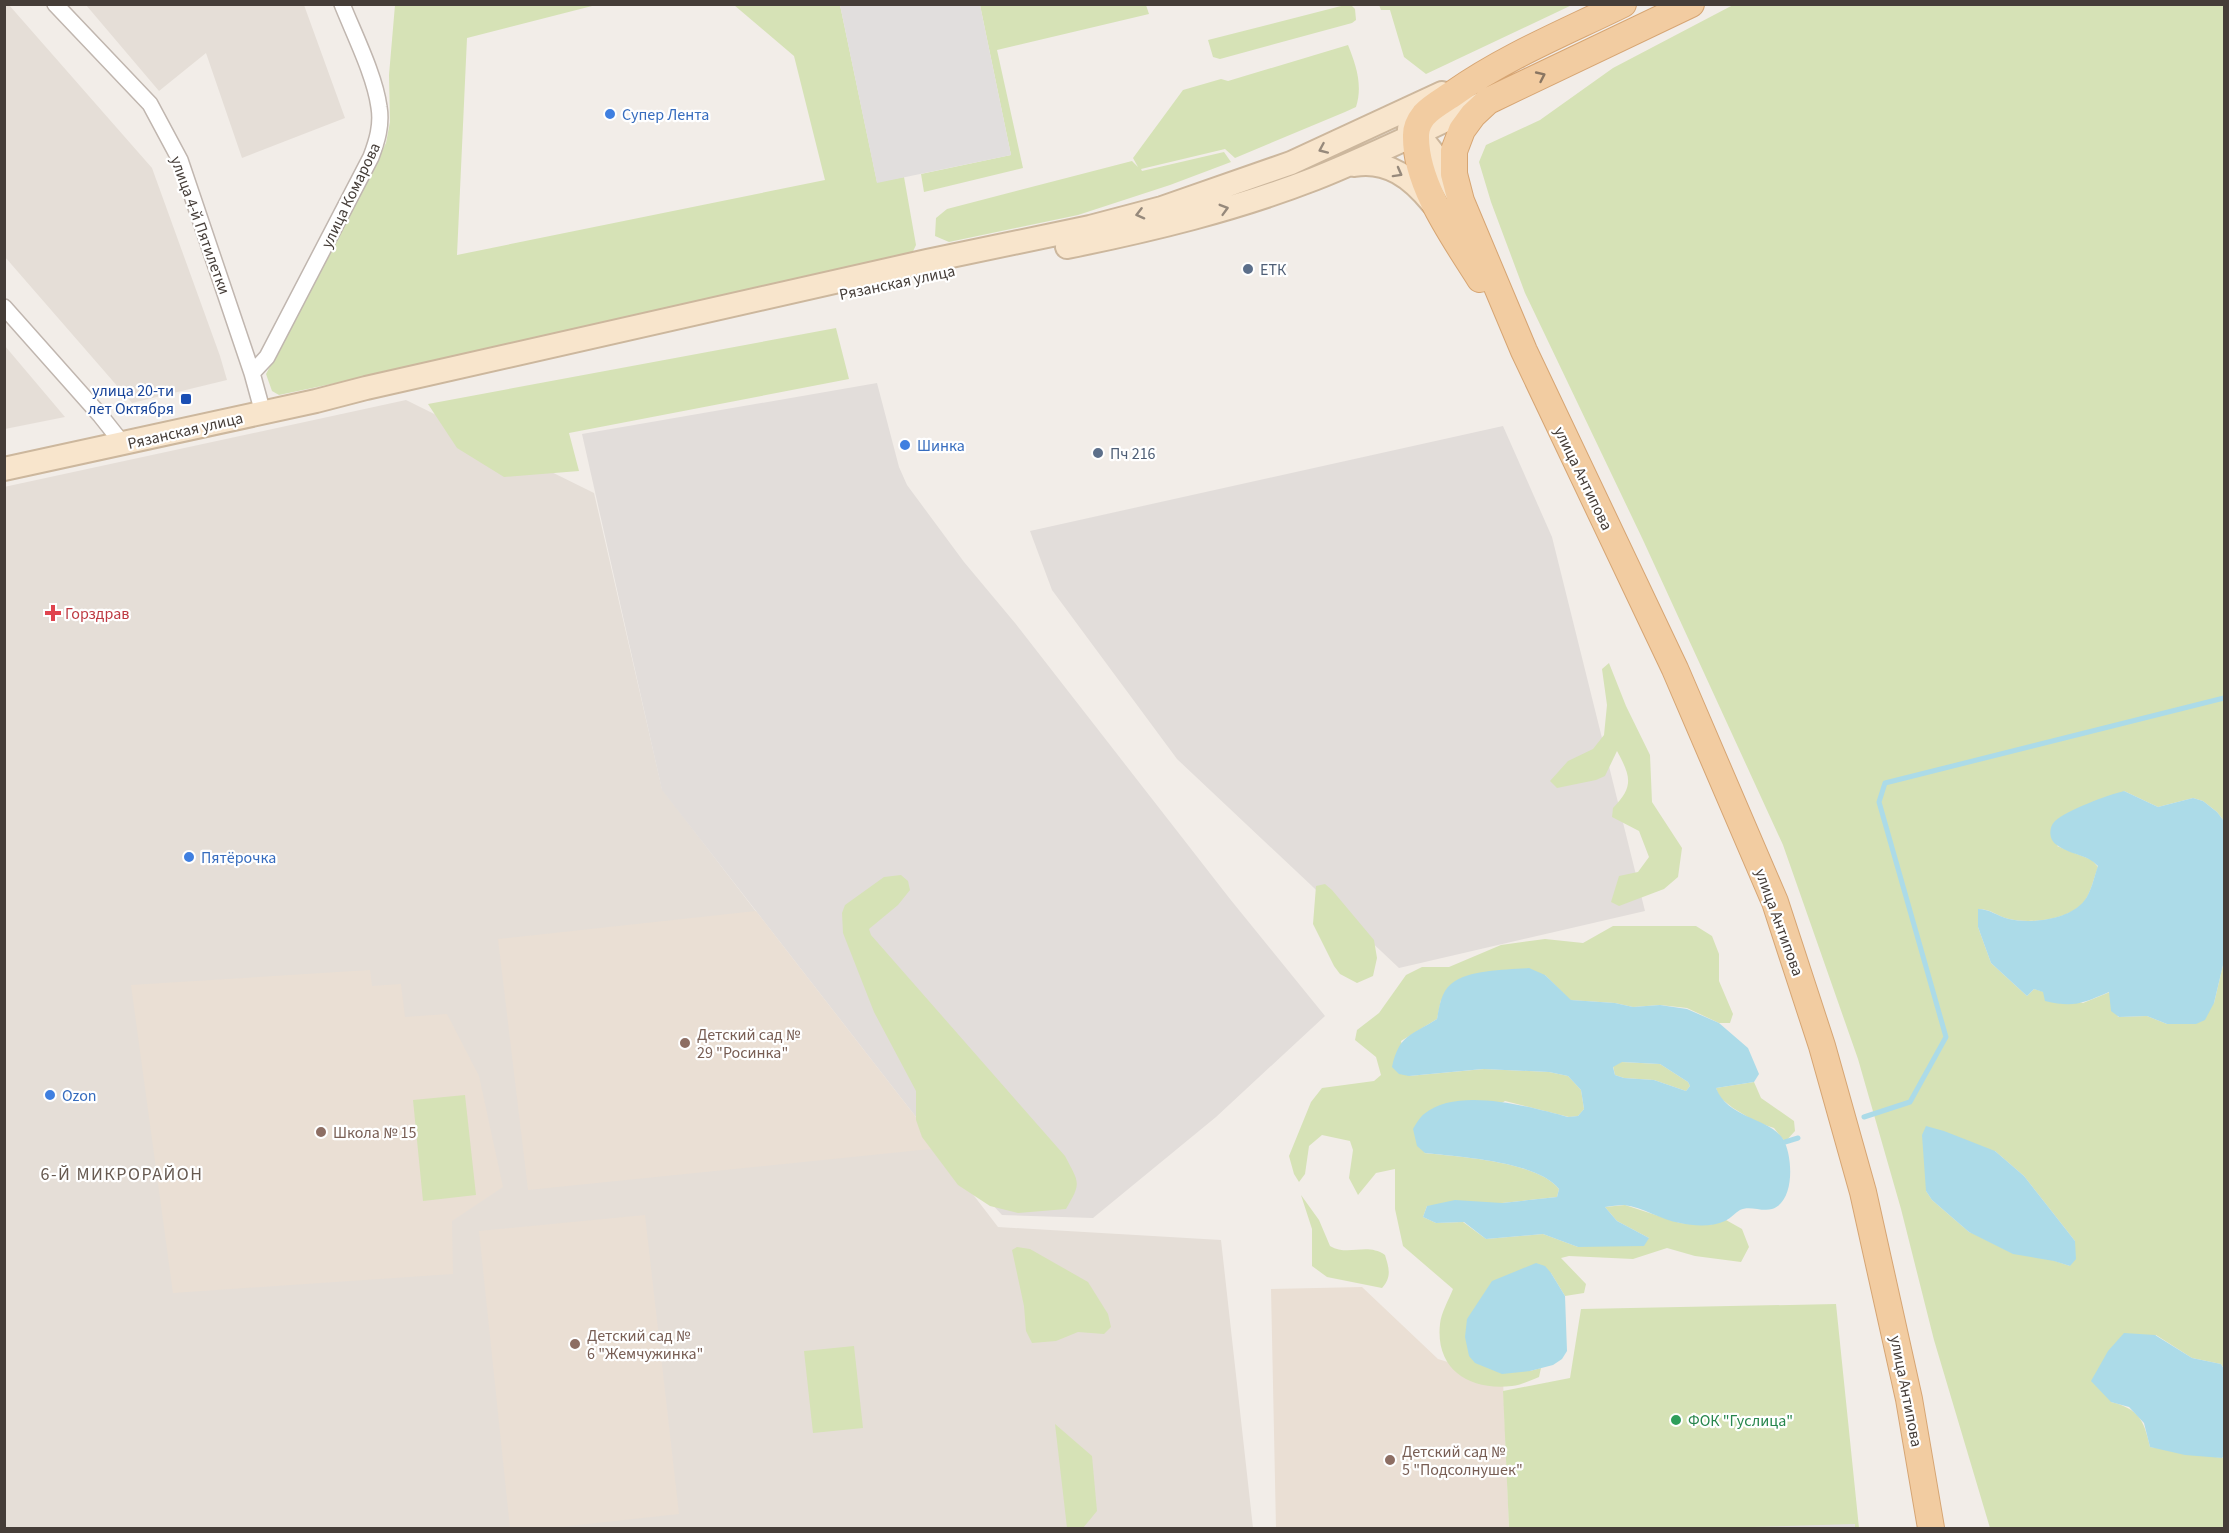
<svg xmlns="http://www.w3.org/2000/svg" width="2229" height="1533" viewBox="0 0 2229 1533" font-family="'Source Sans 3',sans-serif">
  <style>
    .residential { fill: #e5ded7 }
    .industrial { fill: #e2ddda }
    .education { fill: #eadfd4 }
    .green { fill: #d6e2b6; fill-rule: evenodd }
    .parking { fill: #e1dedd }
    .water { fill: #acdbe8; fill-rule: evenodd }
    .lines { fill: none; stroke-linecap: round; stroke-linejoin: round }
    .stream { stroke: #acdbe8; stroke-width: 5 }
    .minor-casing { stroke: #c0b6af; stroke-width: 18 }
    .secondary-casing { stroke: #ccb79d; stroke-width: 26 }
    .primary-casing { stroke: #d6a573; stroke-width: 28 }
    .minor { stroke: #fff; stroke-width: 15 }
    .secondary { stroke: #f8e5cc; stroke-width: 22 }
    .primary { stroke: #f2cca1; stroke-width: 26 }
    .oneway { stroke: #8a7662 }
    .oneway2 { stroke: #96897b }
    .shop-dot { fill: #3f7fe0; stroke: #fff; stroke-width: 2 }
    .service-dot { fill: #5c6f8a; stroke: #fff; stroke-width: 2 }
    .transit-dot { fill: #1a4fb4; stroke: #fff; stroke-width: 2 }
    .health-dot { fill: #e0444e; stroke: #fff; stroke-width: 2 }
    .education-dot { fill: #8d6e63; stroke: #fff; stroke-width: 2 }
    .leisure-dot { fill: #2e9e5b; stroke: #fff; stroke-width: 2 }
    .labels { text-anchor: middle; stroke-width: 4.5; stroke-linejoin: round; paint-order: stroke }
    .shop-label { font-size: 16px; fill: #366cbe; stroke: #fff; text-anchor: start }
    .street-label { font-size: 16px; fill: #453d38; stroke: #fff }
    .service-label { font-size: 16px; fill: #4e5e75; stroke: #fff; text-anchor: start }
    .transit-label { font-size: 16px; fill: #164399; stroke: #fff; text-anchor: end }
    .health-label { font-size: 16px; fill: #be3a42; stroke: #fff; text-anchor: start }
    .education-label { font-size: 16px; fill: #785e54; stroke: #fff; text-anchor: start }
    .leisure-label { font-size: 16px; fill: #27864d; stroke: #fff; text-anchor: start }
    .neighbourhood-label { font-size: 18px; letter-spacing: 1.5px; fill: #665950; stroke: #fff }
  </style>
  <rect width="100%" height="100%" fill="#f2ede8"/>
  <!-- residential -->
  <path class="residential" d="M 4,5 L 9,5 L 152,168 L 220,356 L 227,380 L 132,403 L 5,257 Z
    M 86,5 L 304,5 L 345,118 L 242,158 L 206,53 L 159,91 Z
    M 4,346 L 5,346 L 65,417 L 5,429 Z
    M 406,400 L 594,493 L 662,789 L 998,1227 L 1221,1240 L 1253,1528 L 5,1528 L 4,487 Z"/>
  <!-- industrial -->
  <path class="industrial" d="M 877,383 L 899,467 L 907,485 L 964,562 L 1015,623 L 1230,899 L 1325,1016 L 1216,1117 L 1093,1218 L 1002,1215 L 940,1148 L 662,790 L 582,434 Z
    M 1503,426 L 1552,537 L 1645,911 L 1399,968 L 1177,759 L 1052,590 L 1030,531 Z"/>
  <!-- education -->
  <path class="education" d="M 756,911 L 940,1148 L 528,1190 L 498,939 Z
    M 370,970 L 372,986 L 401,984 L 405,1017 L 447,1014 L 479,1076 L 503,1187 L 452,1221 L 453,1274 L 173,1293 L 131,985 Z
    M 645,1215 L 679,1514 L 551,1528 L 510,1528 L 479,1231 Z
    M 1362,1287 L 1438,1359 L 1503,1379 L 1509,1528 L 1276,1528 L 1271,1289 Z"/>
  <!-- green -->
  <path class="green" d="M 395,5 L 596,5 L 467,38 L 457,255 L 825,180 L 794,56 L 734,5 L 840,5 L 877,182 L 904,177 L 916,245 L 908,262 L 279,395 L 272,391 L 266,374 L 386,143 L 390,122 L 389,75 Z
    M 980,5 L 1146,5 L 1149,14 L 997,50 L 1023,168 L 924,192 L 921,174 L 1011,155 Z
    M 1345,5 L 1351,5 L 1355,9 L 1356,20 L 1352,23 L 1220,59 L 1213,57 L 1208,40 Z
    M 1379,5 L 1379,4 L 1572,5 L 1426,74 L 1404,57 L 1390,10 L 1381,10 Z
    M 1733,5 L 2224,5 L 2224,821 L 2217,812 L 2203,801 L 2193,798 L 2158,807 L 2124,791 L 2057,846 L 2092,860 L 2098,867 C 2094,877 2091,893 2084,902 C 2069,920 2030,924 2009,919 C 1996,916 1992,909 1978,909 L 1978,927 L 1991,963 L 2027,996 L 2034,989 L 2083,1003 L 2110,992 L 2118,1017 L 2147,1016 L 2167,1024 L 2214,1003 L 2224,961 L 2224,1369 L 2221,1364 L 2192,1358 L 2156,1335 L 2111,1402 C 2139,1409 2144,1420 2150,1447 L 2222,1458 L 2224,1456 L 2224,1528 L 1990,1528 L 1934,1340 L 1901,1209 L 1858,1059 L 1783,845 L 1643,540 L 1525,293 L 1491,202 L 1479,162 L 1486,145 L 1540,120 L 1613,68 ZM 1995,1151 L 2024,1176 L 2075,1241 L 2070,1266 L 1969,1232 L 1932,1200 L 1926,1191 Z
    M 1348,45 C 1356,65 1363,85 1356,107 L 1345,112 L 1235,158 L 1225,149 L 1141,169 L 1142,171 L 1224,152 L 1231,162 L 1170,185 L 1078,215 L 949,242 L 935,236 L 936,218 L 947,209 L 1132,161 L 1138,167 L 1133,158 L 1183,90 L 1221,79 L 1228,81 Z
    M 836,328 L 849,379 L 569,433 L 579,471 L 504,477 L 457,448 L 428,404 Z
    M 1609,663 L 1626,706 L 1650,755 L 1652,802 L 1682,848 L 1678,877 L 1664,889 L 1619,906 L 1611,902 L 1619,876 L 1638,872 L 1649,857 L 1639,831 L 1612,817 L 1613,808 C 1634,786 1631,777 1617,751 L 1605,776 L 1596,780 L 1557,788 L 1550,781 L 1568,761 L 1593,749 L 1604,735 L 1607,705 L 1602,669 Z
    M 901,875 L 908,881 L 910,890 L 898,905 L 869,929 L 871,935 L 1065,1156 C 1079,1183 1082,1182 1066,1209 L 1018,1213 L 990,1206 L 958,1185 L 922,1137 L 916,1120 L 916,1091 L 874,1012 L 843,933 L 842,913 L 845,905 L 884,877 Z
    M 1325,884 L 1332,890 L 1374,940 L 1377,958 L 1373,976 L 1357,983 L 1340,974 L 1334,966 L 1313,924 L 1316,886 Z
    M 1613,926 L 1696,926 L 1712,936 L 1719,954 L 1719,981 L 1733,1014 L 1730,1023 L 1719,1023 L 1687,1008 L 1660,1005 L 1633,1007 L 1615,1003 L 1570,1000 L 1545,975 L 1441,1000 L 1437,1019 L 1401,1041 L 1409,1076 L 1484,1069 L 1549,1072 L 1568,1076 L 1581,1090 L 1584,1109 L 1578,1116 L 1569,1117 L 1505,1101 L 1424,1153 C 1459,1157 1537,1161 1559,1189 L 1557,1197 L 1502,1203 L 1427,1206 L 1423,1217 L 1436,1223 L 1463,1222 L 1486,1239 L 1543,1234 L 1578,1247 L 1649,1238 L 1617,1221 L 1605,1207 L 1625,1205 L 1680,1223 L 1709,1225 L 1726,1220 L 1742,1229 L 1749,1247 L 1741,1262 L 1695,1256 L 1667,1248 L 1633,1259 L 1569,1256 L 1561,1258 L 1586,1284 L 1584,1293 L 1565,1296 L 1551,1273 L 1530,1371 L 1541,1368 L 1539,1377 C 1531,1380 1521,1385 1512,1386 C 1470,1391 1435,1370 1440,1324 C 1441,1313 1449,1299 1453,1289 L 1403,1246 L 1395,1209 L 1395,1169 L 1376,1173 L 1358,1195 L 1349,1178 L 1353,1150 L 1350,1141 L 1322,1135 L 1309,1146 L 1305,1174 L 1299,1182 L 1294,1174 L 1289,1156 L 1311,1102 L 1322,1088 L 1374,1081 L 1381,1075 L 1376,1057 L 1355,1040 L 1357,1030 L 1379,1013 L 1406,975 L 1422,967 L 1449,967 L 1501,945 L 1545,939 L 1583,943 Z
    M 1621,1062 L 1660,1064 L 1688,1082 L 1690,1086 L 1686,1091 L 1654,1080 L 1624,1078 L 1615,1075 L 1613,1066 Z
    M 1754,1082 L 1761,1098 L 1794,1121 L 1795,1131 L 1785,1142 L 1774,1128 L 1756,1122 L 1733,1108 L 1719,1097 L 1716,1088 Z
    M 465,1095 L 476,1195 L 423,1201 L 413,1100 Z
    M 1301,1195 L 1319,1220 L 1330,1246 C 1349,1257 1366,1242 1385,1255 C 1389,1268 1392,1277 1382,1288 L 1327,1277 L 1312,1266 L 1312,1229 Z
    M 1017,1247 L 1030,1249 L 1088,1282 L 1108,1314 L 1111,1327 L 1104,1334 L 1078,1332 L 1056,1341 L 1032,1343 L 1026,1331 L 1024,1306 L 1012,1250 Z
    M 1836,1304 L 1859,1528 L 1509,1528 L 1503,1391 L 1570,1378 L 1581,1309 Z
    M 854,1346 L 863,1428 L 813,1433 L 804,1351 Z
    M 1055,1424 L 1092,1456 L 1097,1511 L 1083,1528 L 1067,1528 Z"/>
  <!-- parking -->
  <path class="parking" d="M 840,5 L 980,5 L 1011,155 L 877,183 Z
    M 1855,1524 L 1855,1528 L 1751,1528 L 1751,1527 Z"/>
  <!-- water -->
  <path class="water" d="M 2124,791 L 2158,807 L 2193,798 L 2203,801 L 2217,812 L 2224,821 L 2224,961 L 2214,1003 L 2205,1020 L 2196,1024 L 2167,1024 L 2147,1016 L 2119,1017 L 2111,1011 L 2109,992 C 2083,1003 2074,1008 2045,1001 L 2043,992 L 2034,989 L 2027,996 L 1991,963 L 1978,927 L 1978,909 C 1990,909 1997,916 2009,919 C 2030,924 2069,920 2084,901 C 2091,893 2094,877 2098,866 C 2087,854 2070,855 2057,845 C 2049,840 2048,828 2055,821 C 2067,810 2108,795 2124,791 Z
    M 1529,968 L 1545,975 L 1571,1000 L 1615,1003 L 1633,1007 L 1660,1005 L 1687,1009 L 1719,1023 L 1748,1048 L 1759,1074 L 1754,1082 L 1716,1088 C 1729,1121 1774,1117 1785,1143 C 1793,1161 1794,1202 1772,1209 C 1762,1212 1749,1205 1740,1210 C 1735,1213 1731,1218 1725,1221 C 1712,1227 1694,1226 1680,1223 C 1661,1220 1643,1207 1624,1205 C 1618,1205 1611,1206 1605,1207 L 1617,1221 L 1649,1238 L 1644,1246 L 1578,1247 L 1543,1234 L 1486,1239 L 1464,1222 L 1436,1223 L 1423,1217 L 1427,1206 L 1455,1200 L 1502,1203 L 1557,1197 L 1559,1189 C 1537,1161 1459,1157 1425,1153 L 1417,1146 L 1413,1129 C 1416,1124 1420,1117 1424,1114 C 1458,1086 1530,1107 1568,1117 L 1578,1116 L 1584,1109 L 1581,1090 L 1568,1076 L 1549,1072 L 1483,1069 L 1409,1076 L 1399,1074 L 1392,1067 C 1399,1035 1410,1036 1437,1019 C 1439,1008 1441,992 1451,984 C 1469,969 1506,970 1529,968 ZM 1622,1062 L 1660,1064 L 1688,1082 L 1690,1086 L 1686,1091 L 1654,1080 L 1624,1078 L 1615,1075 L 1613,1067 Z
    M 1926,1126 L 1944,1131 L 1995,1151 L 2024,1176 L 2075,1241 L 2076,1259 L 2070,1266 L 2054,1261 L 2013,1254 L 1969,1232 L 1932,1200 L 1926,1191 L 1922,1135 Z
    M 1536,1263 L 1545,1266 L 1551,1273 L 1565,1296 L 1567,1351 L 1562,1359 L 1553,1365 L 1530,1371 L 1502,1374 L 1475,1363 L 1469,1356 L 1465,1337 L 1467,1319 L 1492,1281 Z
    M 2124,1333 L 2155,1335 L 2192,1358 L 2221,1364 L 2224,1369 L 2224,1456 L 2222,1458 L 2185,1455 L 2150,1447 L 2144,1423 L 2129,1407 L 2111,1402 L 2091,1381 L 2108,1351 Z"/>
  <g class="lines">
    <!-- stream -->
    <path class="stream" d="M 1864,1117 L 1910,1102 L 1946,1037 L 1879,802 L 1885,783 L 2224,698
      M 1785,1142 L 1798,1138"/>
    <defs>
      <path id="minor" d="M 55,4 L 150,104 L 180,160 L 252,373 L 263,413
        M 4,307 L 100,415 L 123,444
        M 252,373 L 267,357 L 371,157 C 377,141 382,125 379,107 C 375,76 354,34 342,4"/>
      <path id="secondary" d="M 1409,129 C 1432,143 1444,172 1457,194
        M 1354,165 C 1387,159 1412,178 1432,203
        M 1067,247 C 1151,230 1234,210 1314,179 C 1372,156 1428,128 1485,102
        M 4,469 L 316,401 L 366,388 L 927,261 L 1090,227 L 1162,208 L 1291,163 L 1442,93"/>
      <path id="primary" d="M 1691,4 L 1488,101 L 1473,115 L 1462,130 L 1454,151 L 1454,174 L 1461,201 L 1524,351 L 1675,669 L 1775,902 L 1822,1046 L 1863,1192 L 1909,1399 L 1931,1528
        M 1480,279 C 1455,239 1415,185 1416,135 C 1416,128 1420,120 1424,115 C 1432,106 1444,100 1454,93 C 1505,57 1566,32 1623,4"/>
    </defs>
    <!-- minor casing -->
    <use href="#minor" class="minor-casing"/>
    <!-- secondary casing -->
    <use href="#secondary" class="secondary-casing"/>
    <!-- primary casing -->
    <use href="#primary" class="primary-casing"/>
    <!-- minor -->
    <use href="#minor" class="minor"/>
    <!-- secondary -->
    <use href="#secondary" class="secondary"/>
    <!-- primary -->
    <use href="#primary" class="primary"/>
  </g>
  <!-- one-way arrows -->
  <defs><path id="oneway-chevron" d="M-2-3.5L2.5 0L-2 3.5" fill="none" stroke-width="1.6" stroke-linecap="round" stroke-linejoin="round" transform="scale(1.5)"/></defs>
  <use class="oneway" href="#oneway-chevron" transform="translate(1541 76) rotate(-25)"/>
  <g class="oneway2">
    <use href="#oneway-chevron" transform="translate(1323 149) rotate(156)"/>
    <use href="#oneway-chevron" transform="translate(1398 173) rotate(29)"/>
    <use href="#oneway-chevron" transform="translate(1224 209) rotate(-16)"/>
    <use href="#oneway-chevron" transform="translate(1140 214) rotate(166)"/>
  </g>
  <!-- markers -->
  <g class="shop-dot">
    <circle cx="610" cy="114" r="6"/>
    <circle cx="905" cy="445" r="6"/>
    <circle cx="189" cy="857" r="6"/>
    <circle cx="50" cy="1095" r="6"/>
  </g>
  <g class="service-dot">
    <circle cx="1248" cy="269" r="6"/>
    <circle cx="1098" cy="453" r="6"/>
  </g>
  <rect class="transit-dot" x="180" y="393" width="12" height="12" rx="3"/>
  <path class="health-dot" d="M50 604h6v6h6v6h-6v6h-6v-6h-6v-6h6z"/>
  <g class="education-dot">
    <circle cx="685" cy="1043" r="6"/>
    <circle cx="321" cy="1132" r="6"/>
    <circle cx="575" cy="1344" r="6"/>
    <circle cx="1390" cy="1460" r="6"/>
  </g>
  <circle class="leisure-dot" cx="1676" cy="1420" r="6"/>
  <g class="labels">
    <!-- shop labels -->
    <g class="shop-label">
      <text x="622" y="120">Супер Лента</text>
      <text x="917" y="451">Шинка</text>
      <text x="201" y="863">Пятёрочка</text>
      <text x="62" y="1101">Ozon</text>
    </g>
    <!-- street labels -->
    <g class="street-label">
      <text transform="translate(350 195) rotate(-64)" y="6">улица Комарова</text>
      <text transform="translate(201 225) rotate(70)" y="6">улица 4-й Пятилетки</text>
      <text transform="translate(897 282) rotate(-12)" y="6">Рязанская улица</text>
      <text transform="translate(185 430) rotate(-13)" y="6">Рязанская улица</text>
      <text transform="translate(1584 478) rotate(64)" y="6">улица Антипова</text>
      <text transform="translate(1780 922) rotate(70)" y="6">улица Антипова</text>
      <text transform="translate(1907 1391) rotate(79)" y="6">улица Антипова</text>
    </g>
    <!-- service labels -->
    <g class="service-label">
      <text x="1260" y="275">ЕТК</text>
      <text x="1110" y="459">Пч 216</text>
    </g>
    <!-- transit labels -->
    <g class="transit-label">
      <text x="174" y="396">улица 20-ти<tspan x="174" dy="18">лет Октября</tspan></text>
    </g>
    <!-- health labels -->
    <g class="health-label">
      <text x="65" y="619">Горздрав</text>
    </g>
    <!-- education labels -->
    <g class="education-label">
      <text x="697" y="1040">Детский сад №<tspan x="697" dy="18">29 "Росинка"</tspan></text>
      <text x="333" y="1138">Школа № 15</text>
      <text x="587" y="1341">Детский сад №<tspan x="587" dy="18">6 "Жемчужинка"</tspan></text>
      <text x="1402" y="1457">Детский сад №<tspan x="1402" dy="18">5 "Подсолнушек"</tspan></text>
    </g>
    <!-- leisure labels -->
    <g class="leisure-label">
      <text x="1688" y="1426">ФОК "Гуслица"</text>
    </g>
    <!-- neighbourhood labels -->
    <g class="neighbourhood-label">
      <text x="122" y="1180">6-Й МИКРОРАЙОН</text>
    </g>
  </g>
  <!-- border -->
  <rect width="2229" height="1533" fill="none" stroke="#453d38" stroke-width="12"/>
</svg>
